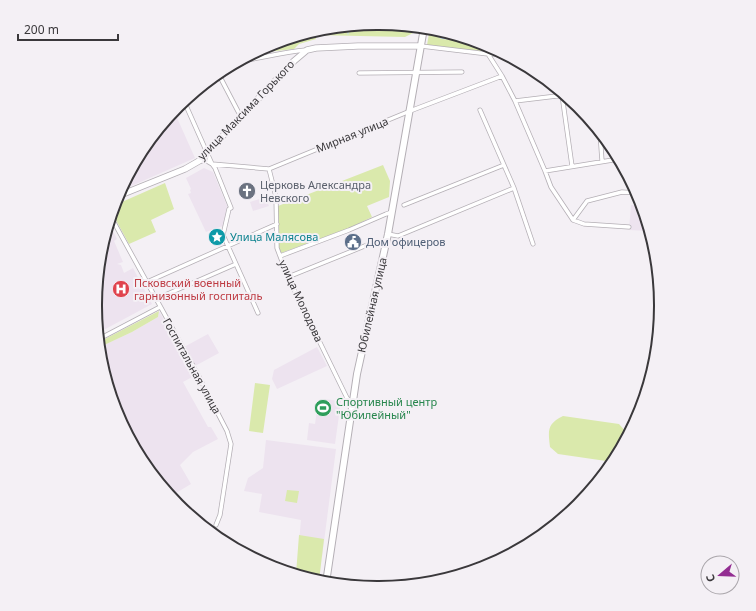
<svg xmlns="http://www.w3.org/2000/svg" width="756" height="611" viewBox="0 0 756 611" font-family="'Noto Sans',sans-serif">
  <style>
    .built { fill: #ede3ef }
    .green { fill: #dae9ac }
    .water { fill: #c1dcf4 }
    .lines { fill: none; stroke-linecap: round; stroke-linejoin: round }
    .stream { stroke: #c1dcf4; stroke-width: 1 }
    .minor-casing { stroke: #b4afb5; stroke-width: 5 }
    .secondary-casing { stroke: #b4afb5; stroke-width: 7 }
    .primary-casing { stroke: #b4afb5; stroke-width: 8 }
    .minor { stroke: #fff; stroke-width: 3.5 }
    .secondary { stroke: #fff; stroke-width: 5.5 }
    .primary { stroke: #fff; stroke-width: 6 }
    .labels { text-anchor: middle; stroke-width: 4; stroke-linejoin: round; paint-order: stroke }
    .street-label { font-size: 11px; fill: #3a383b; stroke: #f4f0f5 }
    .worship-label { font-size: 11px; fill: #5b616d; stroke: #f4f0f5; text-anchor: start }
    .culture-label { font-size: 11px; fill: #0d838f; stroke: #f4f0f5; text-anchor: start }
    .service-label { font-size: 11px; fill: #4e5e75; stroke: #f4f0f5; text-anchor: start }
    .health-label { font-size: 11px; fill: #be3a42; stroke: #f4f0f5; text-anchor: start }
    .leisure-label { font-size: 11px; fill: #27864d; stroke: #f4f0f5; text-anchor: start }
    .rim { fill: none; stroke: #3a383b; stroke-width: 2 }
  </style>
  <rect width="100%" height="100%" fill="#f4f0f5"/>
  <!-- built -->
  <path class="built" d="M 174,111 L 195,158 L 120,191 L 143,148 Z
    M 204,168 L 213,172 L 227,206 L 223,226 L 206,232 L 188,194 L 191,193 L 190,190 L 191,189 L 186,178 Z
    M 265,197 L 269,206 L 253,211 L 250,202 Z
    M 631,205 L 642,206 L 649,231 L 629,230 Z
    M 109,223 L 117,239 L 114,241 L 123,262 L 117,264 L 121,265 L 124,273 L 133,268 L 152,304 L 98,333 L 96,305 L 101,250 Z
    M 159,311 L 196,375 L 183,382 L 208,427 L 211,427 L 218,439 L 193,452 L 180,465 L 191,484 L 171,496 L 157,477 L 156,478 L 143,462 L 117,413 L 101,360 L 100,347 L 132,332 L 158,317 Z
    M 208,334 L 219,353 L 195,366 L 184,347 Z
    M 317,347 L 327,366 L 277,389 L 272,379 L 274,370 Z
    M 323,399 L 341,401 L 335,444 L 307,440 L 309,423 L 315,424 L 318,403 L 323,404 Z
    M 266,440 L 336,449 L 322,557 L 298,553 L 301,520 L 259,512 L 262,494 L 244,491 L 248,478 L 263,468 Z"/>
  <!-- green -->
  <path class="green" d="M 378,23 L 416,27 L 415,32 L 405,37 L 315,35 L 316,39 L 299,44 L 294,49 L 267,52 L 250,58 L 250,55 L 270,44 L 323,28 Z
    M 430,28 L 437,30 L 437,33 L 442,39 C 464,40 477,39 497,50 L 485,52 L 438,47 L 427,45 Z
    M 383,165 L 390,181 L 389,197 L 367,206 L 372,217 L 352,227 L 281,253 L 279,247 L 278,206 Z
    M 165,183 L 174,209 L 151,220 L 156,232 L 129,244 L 112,213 L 115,205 Z
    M 159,311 L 158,317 L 132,332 L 100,347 L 99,342 Z
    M 255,383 L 270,385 L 263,433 L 249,431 Z
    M 563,416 L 619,424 L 627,433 L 627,435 L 613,462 L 558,454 L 550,447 C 548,430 547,424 563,416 Z
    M 287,490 L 299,491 L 297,503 L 285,501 Z
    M 299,535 L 324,539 L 319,581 L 296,574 Z"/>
  <!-- water -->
  <path class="water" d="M 378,23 L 403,25 L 396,29 L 353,25 Z
    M 437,30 L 471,40 L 442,39 L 438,37 Z"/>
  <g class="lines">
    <!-- stream -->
    <path class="stream" d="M 348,34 L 348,26"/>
    <defs>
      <path id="minor" d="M 421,46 L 488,54 L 503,54
        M 488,54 L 502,76 L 515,101 L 545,171 L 551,187 L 573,220 L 584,224 L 629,227
        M 240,61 C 262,58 284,52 306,50
        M 218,73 L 241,117
        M 359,73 L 462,72
        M 562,95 L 572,166
        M 184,101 L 212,164 L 215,168 L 231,208 L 229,209 L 223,235 L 258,313
        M 515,101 L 565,95
        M 480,110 L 514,188 L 533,244
        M 600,133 L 602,161
        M 199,161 L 207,161 L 212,164 L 269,169 L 410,111 L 502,76
        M 269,169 L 276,197 L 277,248 L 280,256 L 288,277 L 347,398 L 352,403
        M 545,171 L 619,159
        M 404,205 L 504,165
        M 111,217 L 197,373 L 227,431 L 231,444 L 220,515 L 216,525
        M 573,220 L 587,201 L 622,192 L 637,193
        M 388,234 L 398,236 L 514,188
        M 280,256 L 349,230 L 386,214 L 392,212
        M 288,277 L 377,241
        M 147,282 L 277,224
        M 156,299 L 236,264
        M 99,339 L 160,307
        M 215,535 L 215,530"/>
      <path id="secondary" d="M 118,196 L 185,169 L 199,161 L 294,61 L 307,50 L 316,48 L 358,46 L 421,46"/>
      <path id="primary" d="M 326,583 L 357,374 L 388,234 L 424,28"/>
    </defs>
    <!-- minor casing -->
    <use href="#minor" class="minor-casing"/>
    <!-- secondary casing -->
    <use href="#secondary" class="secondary-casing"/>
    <!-- primary casing -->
    <use href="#primary" class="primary-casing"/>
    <!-- minor -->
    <use href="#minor" class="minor"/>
    <!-- secondary -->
    <use href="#secondary" class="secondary"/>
    <!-- primary -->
    <use href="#primary" class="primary"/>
  </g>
  <!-- icons -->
  <defs>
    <symbol id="church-disc" viewBox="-11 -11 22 22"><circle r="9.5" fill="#6b7280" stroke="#f4f0f5"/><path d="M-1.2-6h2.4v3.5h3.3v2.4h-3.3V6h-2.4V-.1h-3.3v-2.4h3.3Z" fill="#fff"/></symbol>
    <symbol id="sight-disc" viewBox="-11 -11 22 22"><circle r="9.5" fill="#0f9aa8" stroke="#f4f0f5"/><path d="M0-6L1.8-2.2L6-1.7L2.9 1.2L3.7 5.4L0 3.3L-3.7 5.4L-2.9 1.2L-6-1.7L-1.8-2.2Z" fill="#fff"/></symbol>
    <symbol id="civic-disc" viewBox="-11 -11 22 22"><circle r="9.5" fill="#5c6f8a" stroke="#f4f0f5"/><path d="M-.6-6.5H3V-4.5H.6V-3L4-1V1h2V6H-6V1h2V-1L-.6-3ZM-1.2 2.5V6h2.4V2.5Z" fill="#fff"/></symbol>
    <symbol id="hospital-disc" viewBox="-11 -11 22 22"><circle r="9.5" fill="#e0444e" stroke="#f4f0f5"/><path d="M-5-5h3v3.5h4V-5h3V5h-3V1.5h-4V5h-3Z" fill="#fff"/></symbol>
    <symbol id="stadium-disc" viewBox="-11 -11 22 22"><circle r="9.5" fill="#2e9e5b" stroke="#f4f0f5"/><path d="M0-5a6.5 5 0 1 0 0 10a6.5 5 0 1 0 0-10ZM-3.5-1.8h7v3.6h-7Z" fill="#fff"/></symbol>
  </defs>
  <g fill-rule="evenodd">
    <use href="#church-disc" x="237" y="181" width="20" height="20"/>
    <use href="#sight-disc" x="207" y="227" width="20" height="20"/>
    <use href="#civic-disc" x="343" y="232" width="20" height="20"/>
    <use href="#hospital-disc" x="111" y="279" width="20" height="20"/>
    <use href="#stadium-disc" x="313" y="398" width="20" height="20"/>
  </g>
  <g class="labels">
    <!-- street labels -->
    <g class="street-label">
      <text transform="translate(246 110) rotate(-46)" y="4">улица Максима Горького</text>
      <text transform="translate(352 135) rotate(-22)" y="4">Мирная улица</text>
      <text transform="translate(301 301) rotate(65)" y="4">улица Молодова</text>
      <text transform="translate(372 305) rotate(-77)" y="4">Юбилейная улица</text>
      <text transform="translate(192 366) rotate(61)" y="4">Госпитальная улица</text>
    </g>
    <!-- worship labels -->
    <g class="worship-label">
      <text x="260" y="189">Церковь Александра<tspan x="260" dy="13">Невского</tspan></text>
    </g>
    <!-- culture labels -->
    <g class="culture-label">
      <text x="230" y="241">Улица Малясова</text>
    </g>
    <!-- service labels -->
    <g class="service-label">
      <text x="366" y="246">Дом офицеров</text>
    </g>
    <!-- health labels -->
    <g class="health-label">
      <text x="134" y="287">Псковский военный<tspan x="134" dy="13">гарнизонный госпиталь</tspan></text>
    </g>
    <!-- leisure labels -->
    <g class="leisure-label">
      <text x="336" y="406">Спортивный центр<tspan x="336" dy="13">"Юбилейный"</tspan></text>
    </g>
  </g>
  <!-- crop -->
  <path d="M0 0H756V611H0ZM377 30H379A275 275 0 0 1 654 305V306A275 275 0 0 1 379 581H377A275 275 0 0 1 102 306V305A275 275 0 0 1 377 30Z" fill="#f4f0f5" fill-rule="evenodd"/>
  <path class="rim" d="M377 30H379A275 275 0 0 1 654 305V306A275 275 0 0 1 379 581H377A275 275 0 0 1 102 306V305A275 275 0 0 1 377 30Z"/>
  <!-- north arrow -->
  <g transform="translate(720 575) rotate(251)"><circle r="19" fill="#f4f0f5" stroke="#aaa6ab"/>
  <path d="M0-3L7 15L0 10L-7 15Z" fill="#932d92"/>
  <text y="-6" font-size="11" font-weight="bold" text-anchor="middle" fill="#3a383b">С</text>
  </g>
  <!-- scale -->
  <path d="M18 34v6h100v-6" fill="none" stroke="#3a383b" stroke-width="2"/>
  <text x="24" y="34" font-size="12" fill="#3a383b" stroke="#f4f0f5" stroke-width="3" paint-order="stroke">200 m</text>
</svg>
